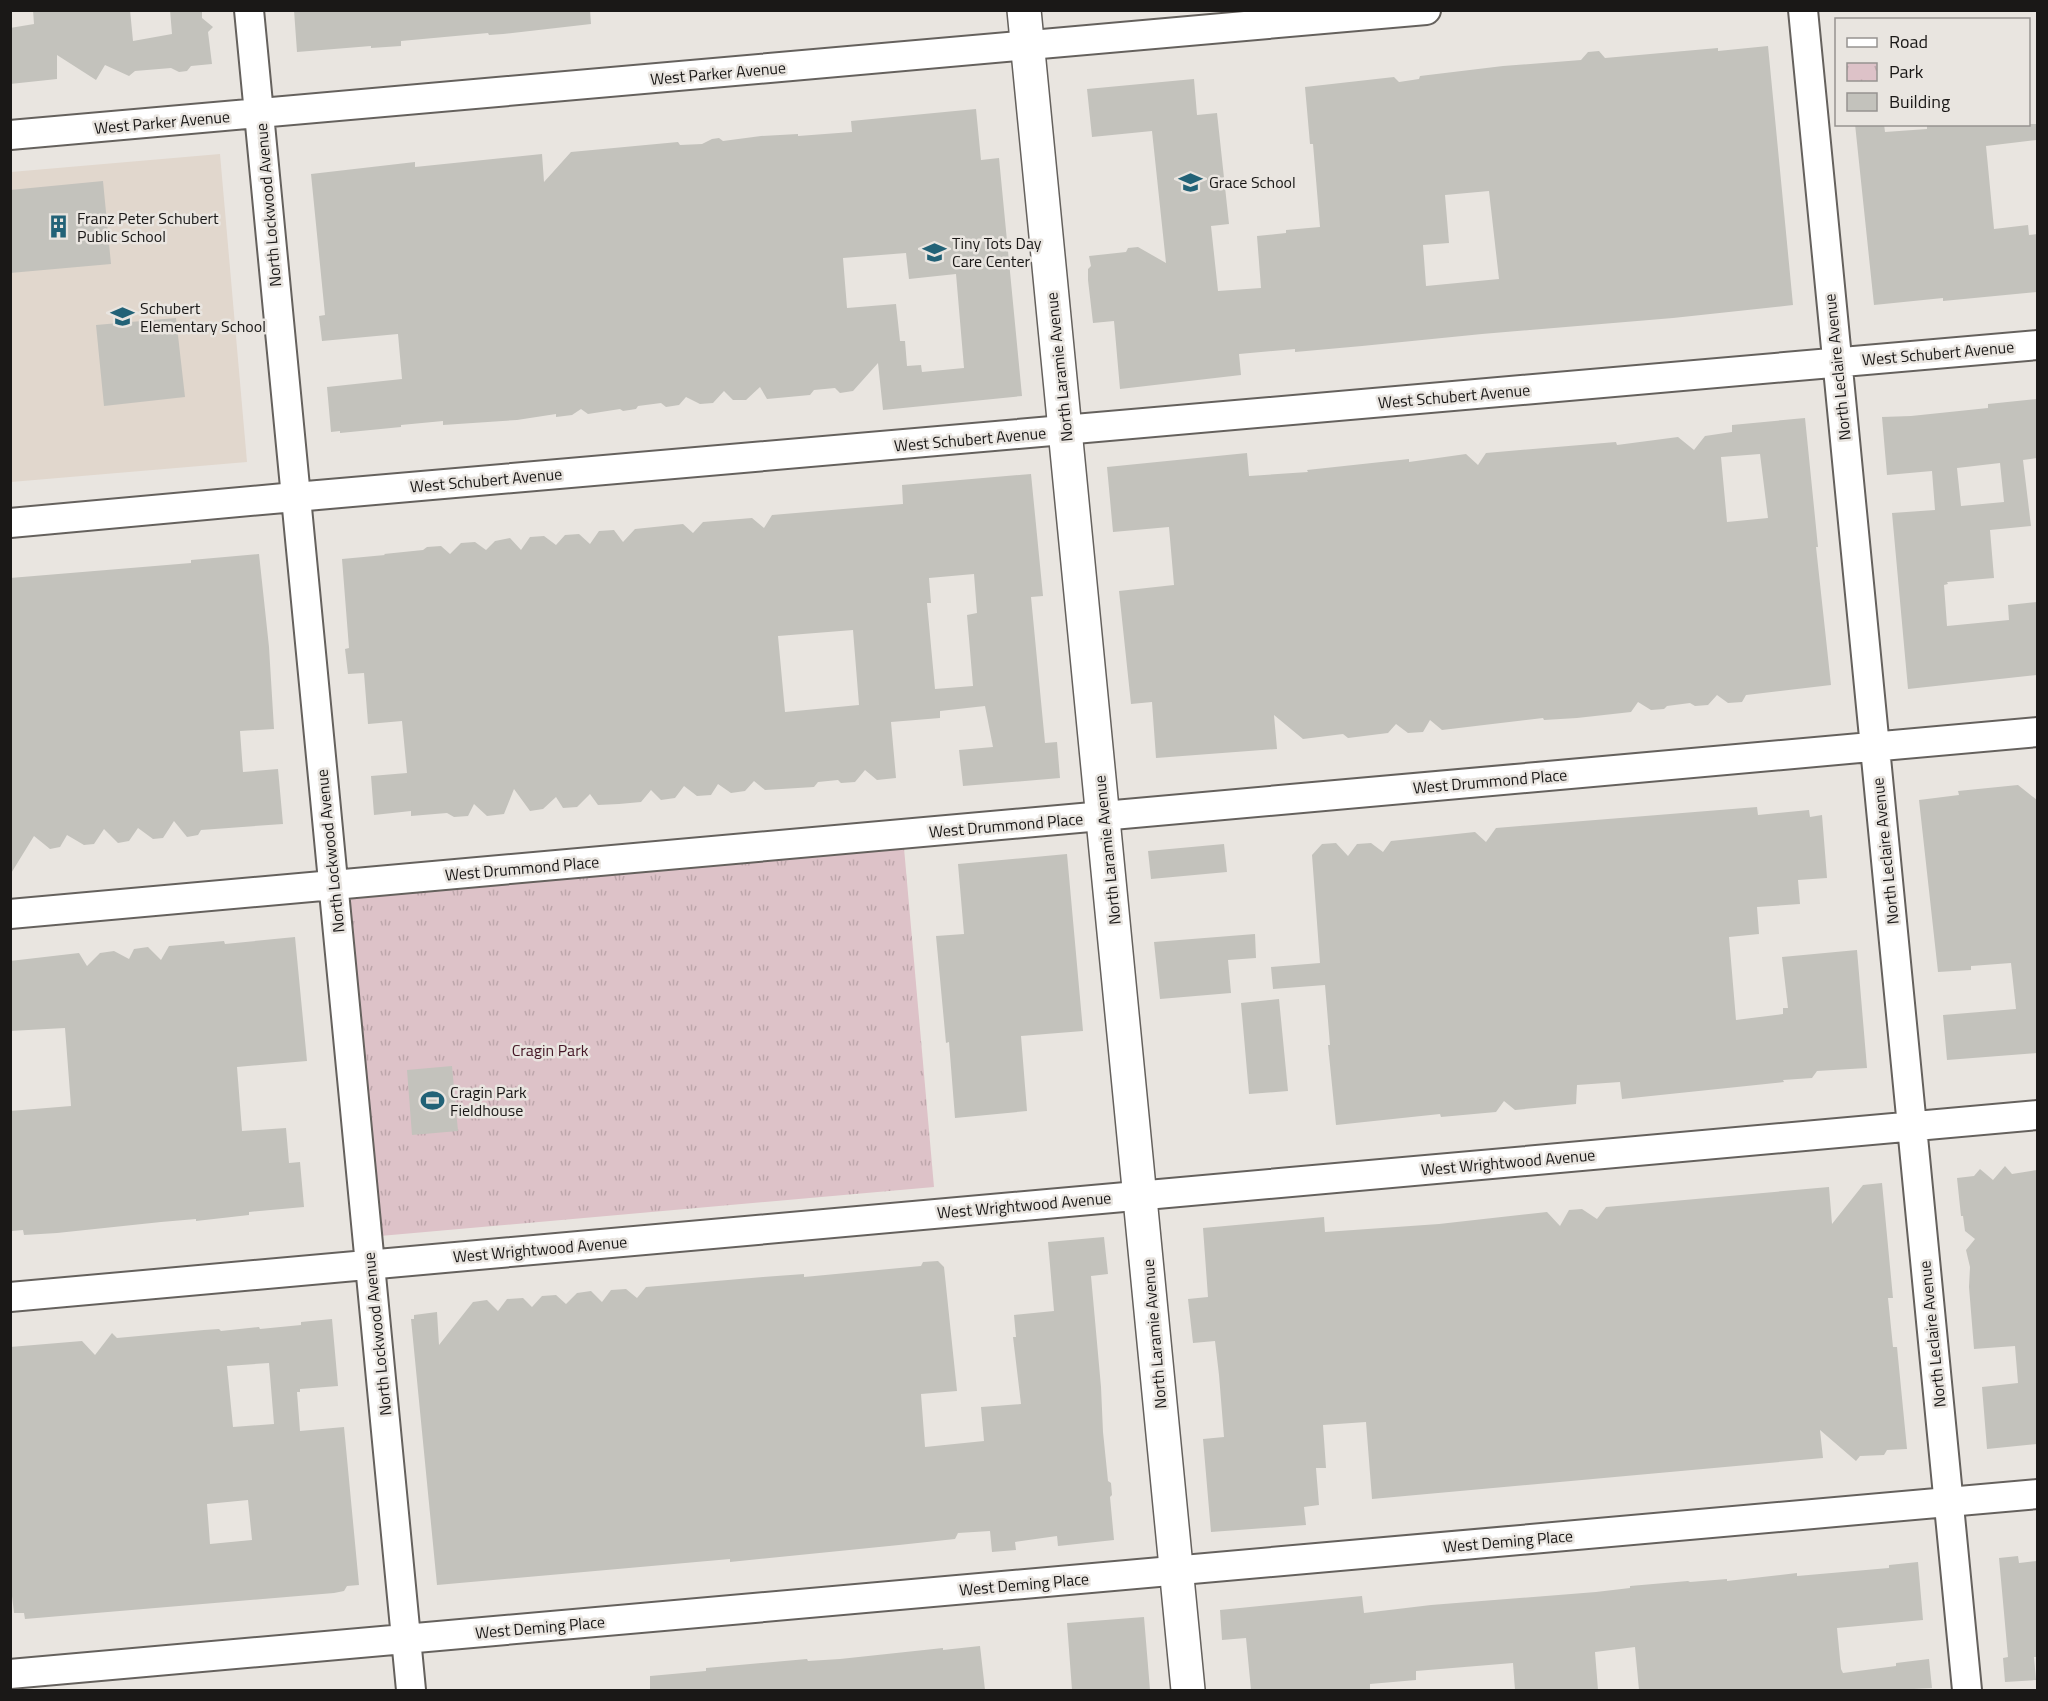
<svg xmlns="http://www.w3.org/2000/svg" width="2048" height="1701" viewBox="0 0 2048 1701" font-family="'Titillium Web',sans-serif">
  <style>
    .built { fill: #e1d7cd }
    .park { fill: url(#park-tufts) }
    .building { fill: #c3c2bc; fill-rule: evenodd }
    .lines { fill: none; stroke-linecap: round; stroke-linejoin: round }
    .minor-casing { stroke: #65615d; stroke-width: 32 }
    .tertiary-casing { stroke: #65615d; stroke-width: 36 }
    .minor { stroke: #fff; stroke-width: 28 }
    .tertiary { stroke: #fff; stroke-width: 33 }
    .labels { text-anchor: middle; stroke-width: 5; stroke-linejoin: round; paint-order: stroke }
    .street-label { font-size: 16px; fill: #1a1817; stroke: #e9e5e0 }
    .poi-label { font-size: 16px; fill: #1a1817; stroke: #e9e5e0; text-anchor: start }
    .park-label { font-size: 16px; fill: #451726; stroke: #e9e5e0 }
  </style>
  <defs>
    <pattern id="park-tufts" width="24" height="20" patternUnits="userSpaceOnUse" patternTransform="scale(1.5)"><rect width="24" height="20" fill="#ddc2c8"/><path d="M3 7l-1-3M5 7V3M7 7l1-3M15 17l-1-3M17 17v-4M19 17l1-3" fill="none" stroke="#bda6ab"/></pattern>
  </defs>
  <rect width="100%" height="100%" fill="#e9e5e0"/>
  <!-- built -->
  <path class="built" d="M 220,154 L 247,462 L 11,482 L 11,172 Z"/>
  <!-- park -->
  <path class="park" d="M 904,848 L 934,1187 L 380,1236 L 350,897 Z"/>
  <!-- building -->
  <path class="building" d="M 33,10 L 130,10 L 133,41 L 172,34 L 170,10 L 202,10 L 202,18 L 213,27 L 208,32 L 212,64 L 191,66 L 187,71 L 179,72 L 171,68 L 135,71 L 129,76 L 105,65 L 96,80 L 57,55 L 57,79 L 10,84 L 10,28 L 34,24 Z
    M 294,10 L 590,10 L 591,24 L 503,34 L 489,35 L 488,33 L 401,41 L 401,46 L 371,48 L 371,46 L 297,52 Z
    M 1768,46 L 1793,305 L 1673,318 L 1482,334 L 1362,346 L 1295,352 L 1295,349 L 1239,354 L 1241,375 L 1120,389 L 1114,321 L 1093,323 L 1088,280 L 1088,269 L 1091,266 L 1089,256 L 1126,252 L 1128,248 L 1138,247 L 1166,263 L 1152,131 L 1092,137 L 1087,89 L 1194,79 L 1197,115 L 1217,113 L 1229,224 L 1211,226 L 1218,291 L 1261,288 L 1257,236 L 1286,233 L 1286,230 L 1320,227 L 1313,144 L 1310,144 L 1305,87 L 1394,77 L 1399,82 L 1419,79 L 1420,76 L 1503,66 L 1581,60 L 1588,52 L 1599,51 L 1605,58 L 1718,48 L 1718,51 ZM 1489,191 L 1499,279 L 1426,286 L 1423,245 L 1449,243 L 1445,195 Z
    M 976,109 L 981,160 L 999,158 L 1022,396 L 883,410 L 878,363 L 853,391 L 840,393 L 835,388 L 814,390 L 810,395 L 767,399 L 760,387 L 746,400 L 733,400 L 724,391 L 713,403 L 700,404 L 686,397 L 679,405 L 666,407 L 661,403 L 638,406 L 636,409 L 623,411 L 620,409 L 588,414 L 581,409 L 572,415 L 556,417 L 556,414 L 517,420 L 443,425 L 443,421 L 401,425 L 401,427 L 340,433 L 340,431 L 331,432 L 327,387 L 402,379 L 398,334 L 322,341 L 319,316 L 325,315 L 311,174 L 415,162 L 415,167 L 542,154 L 544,182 L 571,152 L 678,142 L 680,145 L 702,144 L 712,139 L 719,138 L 723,141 L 761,136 L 798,134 L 798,136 L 852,132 L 851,121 ZM 906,253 L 909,279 L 956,274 L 964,368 L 922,372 L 921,365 L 907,366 L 905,341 L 900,341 L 896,304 L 847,308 L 843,258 Z
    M 1855,124 L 1884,124 L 1885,132 L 1927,129 L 1927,124 L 2037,124 L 2037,140 L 1986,146 L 1994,229 L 2028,225 L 2029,235 L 2037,234 L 2037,292 L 1943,301 L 1943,298 L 1874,305 Z
    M 103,181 L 111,264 L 10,273 L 10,190 Z
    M 176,318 L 185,397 L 104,406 L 96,325 Z
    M 2037,399 L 2037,458 L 2023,460 L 2031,526 L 1990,530 L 1994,578 L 1947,582 L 1948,584 L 1944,585 L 1947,626 L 2009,620 L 2008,605 L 2037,602 L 2037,675 L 1908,689 L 1892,513 L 1935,510 L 1932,471 L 1887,475 L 1882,417 L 1911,416 L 1988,408 L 1988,404 ZM 2000,463 L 2004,502 L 1961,506 L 1957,468 Z
    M 1805,418 L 1818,547 L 1816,547 L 1831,685 L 1746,695 L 1742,702 L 1728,703 L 1717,695 L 1708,705 L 1695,706 L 1690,703 L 1667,706 L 1664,709 L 1651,710 L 1638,702 L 1631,712 L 1577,718 L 1544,720 L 1543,718 L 1442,730 L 1430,720 L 1423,732 L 1408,733 L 1396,724 L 1388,733 L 1348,738 L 1343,734 L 1303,739 L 1274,715 L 1277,749 L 1156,758 L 1152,702 L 1131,704 L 1119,591 L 1174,585 L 1169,527 L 1113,532 L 1107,467 L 1247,453 L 1249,476 L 1308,472 L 1307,470 L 1409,459 L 1409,462 L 1466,454 L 1478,465 L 1486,453 L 1616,442 L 1617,445 L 1678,437 L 1694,450 L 1705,436 L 1732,432 L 1732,425 ZM 1760,454 L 1768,518 L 1727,522 L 1721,457 Z
    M 1031,474 L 1043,596 L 1031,597 L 1045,743 L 1057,742 L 1060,778 L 963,786 L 959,750 L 993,747 L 985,706 L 940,711 L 940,718 L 891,722 L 896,778 L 877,780 L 865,770 L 855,782 L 841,783 L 838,780 L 818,782 L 814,787 L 765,790 L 754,781 L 745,791 L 731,793 L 718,784 L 711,795 L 697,796 L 684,786 L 675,798 L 661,800 L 651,790 L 641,802 L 619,804 L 598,805 L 590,794 L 577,807 L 563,808 L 556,797 L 543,809 L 530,811 L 514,789 L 504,814 L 487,816 L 474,804 L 468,816 L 454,817 L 447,813 L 411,816 L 411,811 L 374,815 L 371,776 L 407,773 L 402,721 L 368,724 L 364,673 L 348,674 L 345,649 L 349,648 L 342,559 L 385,555 L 384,554 L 423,550 L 427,547 L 441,546 L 450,554 L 461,543 L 475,542 L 486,550 L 495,541 L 510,538 L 521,550 L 530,537 L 544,536 L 556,545 L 565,535 L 579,534 L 590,544 L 599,531 L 614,530 L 623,542 L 635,529 L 683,524 L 693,533 L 703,522 L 752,518 L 764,528 L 772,515 L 903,504 L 902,485 ZM 974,574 L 977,613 L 967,615 L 973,686 L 935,689 L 927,603 L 931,603 L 929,578 ZM 853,630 L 859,705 L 785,712 L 778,636 Z
    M 259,554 L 269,647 L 274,729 L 240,731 L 243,772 L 278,769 L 283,824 L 201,830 L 198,835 L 187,837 L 174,821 L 163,838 L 153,839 L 138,828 L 129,841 L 118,843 L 104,829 L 94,844 L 84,845 L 67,835 L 60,847 L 50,849 L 34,836 L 10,875 L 10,578 L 191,563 L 191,560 Z
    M 2018,785 L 2037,800 L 2037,1053 L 1947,1060 L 1943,1015 L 2016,1009 L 2011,963 L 1971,966 L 1971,970 L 1938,972 L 1919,800 L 1959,795 L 1958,791 Z
    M 1757,807 L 1758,815 L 1809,810 L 1810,817 L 1822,815 L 1827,878 L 1798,880 L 1800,904 L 1757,907 L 1759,934 L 1729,937 L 1736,1020 L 1783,1014 L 1783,1008 L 1788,1008 L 1782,957 L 1857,950 L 1867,1068 L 1817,1071 L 1812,1078 L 1783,1080 L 1784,1082 L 1622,1099 L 1620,1082 L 1577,1085 L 1576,1104 L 1515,1110 L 1504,1101 L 1496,1112 L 1441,1117 L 1440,1114 L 1336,1125 L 1328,1045 L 1330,1045 L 1325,985 L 1273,989 L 1271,967 L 1320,963 L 1312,855 L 1322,844 L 1336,843 L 1348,856 L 1357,844 L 1371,843 L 1383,852 L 1391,841 L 1475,832 L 1486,842 L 1496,828 Z
    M 1224,844 L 1227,872 L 1151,879 L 1148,851 Z
    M 1067,854 L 1083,1031 L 1021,1036 L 1027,1111 L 955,1118 L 949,1042 L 946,1043 L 936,936 L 964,934 L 958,864 Z
    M 1255,934 L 1256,958 L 1228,960 L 1231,993 L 1160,999 L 1154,942 Z
    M 295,937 L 307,1061 L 237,1067 L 242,1131 L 286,1128 L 289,1163 L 300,1162 L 304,1207 L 249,1212 L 249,1215 L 196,1221 L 196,1219 L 161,1222 L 57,1233 L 24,1235 L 23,1230 L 12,1231 L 10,1215 L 10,1111 L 71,1106 L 65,1028 L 10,1031 L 10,961 L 79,953 L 87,966 L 100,953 L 114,951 L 129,959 L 134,949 L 148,947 L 161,960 L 169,946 L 224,941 L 225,944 Z
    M 1279,999 L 1288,1091 L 1249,1094 L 1241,1003 Z
    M 452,1066 L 458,1131 L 412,1135 L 407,1070 Z
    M 2005,1166 L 2012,1174 L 2037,1170 L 2037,1444 L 1987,1449 L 1982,1387 L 2018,1383 L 2015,1346 L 1974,1349 L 1969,1287 L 1970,1267 L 1966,1250 L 1975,1239 L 1965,1231 L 1963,1216 L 1961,1216 L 1957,1178 L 1974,1176 L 1980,1169 L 1993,1180 Z
    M 1882,1183 L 1893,1298 L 1888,1298 L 1893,1347 L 1897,1347 L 1907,1449 L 1887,1450 L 1884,1455 L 1860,1456 L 1856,1461 L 1820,1430 L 1823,1458 L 1372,1499 L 1366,1422 L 1323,1425 L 1326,1468 L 1316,1468 L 1319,1505 L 1304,1507 L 1306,1525 L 1211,1532 L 1203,1439 L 1224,1437 L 1219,1375 L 1215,1341 L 1193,1343 L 1188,1299 L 1208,1297 L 1203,1228 L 1324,1217 L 1325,1232 L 1439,1224 L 1547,1212 L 1560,1226 L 1569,1210 L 1582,1209 L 1597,1219 L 1606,1207 L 1829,1187 L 1832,1224 L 1863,1185 Z
    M 1104,1237 L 1108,1274 L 1091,1276 L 1101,1387 L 1103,1432 L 1108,1481 L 1111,1483 L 1112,1495 L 1110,1497 L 1114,1540 L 1058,1546 L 1057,1536 L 1015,1542 L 1016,1550 L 992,1552 L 990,1531 L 958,1533 L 955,1539 L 899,1545 L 730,1562 L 730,1559 L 437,1585 L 411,1319 L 414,1319 L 414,1315 L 437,1312 L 439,1345 L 473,1302 L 487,1300 L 498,1311 L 507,1299 L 523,1298 L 532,1307 L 542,1296 L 556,1295 L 566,1304 L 577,1293 L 591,1291 L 602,1302 L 611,1290 L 626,1289 L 637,1298 L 646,1287 L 763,1277 L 804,1274 L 804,1277 L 921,1266 L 923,1262 L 938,1261 L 944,1267 L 957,1391 L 921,1394 L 925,1447 L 984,1441 L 981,1407 L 1021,1404 L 1013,1337 L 1016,1337 L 1014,1315 L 1054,1311 L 1048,1242 Z
    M 332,1319 L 338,1386 L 300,1389 L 300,1392 L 297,1392 L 300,1431 L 344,1427 L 359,1585 L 347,1586 L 344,1591 L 334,1593 L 96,1613 L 25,1619 L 24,1613 L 14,1613 L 10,1579 L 10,1347 L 82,1341 L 95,1355 L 112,1333 L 117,1338 L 204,1330 L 219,1329 L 221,1331 L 259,1327 L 260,1329 L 301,1325 L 301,1322 ZM 269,1363 L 274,1424 L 233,1427 L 227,1366 ZM 248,1500 L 252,1540 L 210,1544 L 207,1504 Z
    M 2018,1556 L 2019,1563 L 2037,1561 L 2037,1657 L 2034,1657 L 2036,1680 L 2005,1682 L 2003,1658 L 2008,1657 L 1999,1558 Z
    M 1918,1562 L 1923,1620 L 1837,1628 L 1841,1669 L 1843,1673 L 1896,1666 L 1896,1663 L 1929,1659 L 1932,1688 L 1896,1690 L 1639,1690 L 1635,1647 L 1595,1652 L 1598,1690 L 1515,1690 L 1513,1663 L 1416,1671 L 1416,1680 L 1370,1684 L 1370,1690 L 1251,1690 L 1246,1638 L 1222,1640 L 1220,1610 L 1362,1596 L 1364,1613 L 1431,1605 L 1596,1592 L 1630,1588 L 1630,1586 L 1688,1581 L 1690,1582 L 1727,1579 L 1727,1581 L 1797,1573 L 1797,1576 L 1889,1568 L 1889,1565 Z
    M 1144,1617 L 1150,1690 L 1072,1690 L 1067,1623 Z
    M 980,1646 L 985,1690 L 650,1690 L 650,1676 L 706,1671 L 706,1668 L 807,1659 L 808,1661 L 840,1659 L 943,1648 L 943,1650 Z"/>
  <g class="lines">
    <defs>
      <path id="minor" d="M 249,10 L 411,1690
        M 1803,10 L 1967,1690
        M 10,135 L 1426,10
        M 10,523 L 295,497 L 2038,345
        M 10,914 L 2038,732
        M 10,1297 L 2038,1115
        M 10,1674 L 2038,1494"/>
      <path id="tertiary" d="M 1024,10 L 1188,1690"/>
    </defs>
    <!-- minor casing -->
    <use href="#minor" class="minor-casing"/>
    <!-- tertiary casing -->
    <use href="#tertiary" class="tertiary-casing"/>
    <!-- minor -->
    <use href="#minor" class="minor"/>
    <!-- tertiary -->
    <use href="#tertiary" class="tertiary"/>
  </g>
  <!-- icons -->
  <defs>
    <symbol id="school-bare" viewBox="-9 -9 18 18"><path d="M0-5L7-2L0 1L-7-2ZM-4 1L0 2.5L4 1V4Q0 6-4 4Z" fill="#226277" stroke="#e9e5e0" stroke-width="2.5" paint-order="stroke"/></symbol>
    <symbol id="building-bare" viewBox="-9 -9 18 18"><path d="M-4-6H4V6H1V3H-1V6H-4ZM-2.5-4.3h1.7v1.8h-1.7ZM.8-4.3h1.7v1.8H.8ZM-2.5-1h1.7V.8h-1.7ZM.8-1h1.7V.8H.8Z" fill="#226277" stroke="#e9e5e0" stroke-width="2.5" paint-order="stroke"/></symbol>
    <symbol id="stadium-bare" viewBox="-9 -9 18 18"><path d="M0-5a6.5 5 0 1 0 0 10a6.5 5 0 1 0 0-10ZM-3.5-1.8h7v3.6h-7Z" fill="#226277" stroke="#e9e5e0" stroke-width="2.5" paint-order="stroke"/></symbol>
  </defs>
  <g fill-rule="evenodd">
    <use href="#school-bare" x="1174" y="166" width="33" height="33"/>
    <use href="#building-bare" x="42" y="210" width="33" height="33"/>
    <use href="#school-bare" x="918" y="236" width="33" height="33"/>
    <use href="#school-bare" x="106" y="300" width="33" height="33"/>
    <use href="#stadium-bare" x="416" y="1084" width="33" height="33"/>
  </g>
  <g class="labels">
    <!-- street labels -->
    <g class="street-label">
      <text transform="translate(718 73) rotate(-5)" y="6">West Parker Avenue</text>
      <text transform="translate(162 122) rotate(-5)" y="6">West Parker Avenue</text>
      <text transform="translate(268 205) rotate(-95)" y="6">North Lockwood Avenue</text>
      <text transform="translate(1938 353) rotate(-5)" y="6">West Schubert Avenue</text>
      <text transform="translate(1059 367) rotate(-96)" y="6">North Laramie Avenue</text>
      <text transform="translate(1837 367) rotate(-96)" y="6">North Leclaire Avenue</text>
      <text transform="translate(1454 396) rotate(-5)" y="6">West Schubert Avenue</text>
      <text transform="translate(970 439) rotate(-5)" y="6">West Schubert Avenue</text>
      <text transform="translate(486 480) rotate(-5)" y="6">West Schubert Avenue</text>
      <text transform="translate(1490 781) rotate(-5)" y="6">West Drummond Place</text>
      <text transform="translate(1006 825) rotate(-5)" y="6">West Drummond Place</text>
      <text transform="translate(1107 850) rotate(-96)" y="6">North Laramie Avenue</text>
      <text transform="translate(330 851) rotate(-96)" y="6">North Lockwood Avenue</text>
      <text transform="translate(1885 851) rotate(-96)" y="6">North Leclaire Avenue</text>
      <text transform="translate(522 868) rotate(-5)" y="6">West Drummond Place</text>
      <text transform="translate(1508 1162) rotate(-5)" y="6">West Wrightwood Avenue</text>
      <text transform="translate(1024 1205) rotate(-5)" y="6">West Wrightwood Avenue</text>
      <text transform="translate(540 1249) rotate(-5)" y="6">West Wrightwood Avenue</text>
      <text transform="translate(377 1334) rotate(-96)" y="6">North Lockwood Avenue</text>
      <text transform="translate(1154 1334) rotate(-95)" y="6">North Laramie Avenue</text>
      <text transform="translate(1932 1334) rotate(-96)" y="6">North Leclaire Avenue</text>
      <text transform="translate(1508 1541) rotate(-5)" y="6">West Deming Place</text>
      <text transform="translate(1024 1584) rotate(-5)" y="6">West Deming Place</text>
      <text transform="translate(540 1627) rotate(-5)" y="6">West Deming Place</text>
    </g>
    <!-- poi labels -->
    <g class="poi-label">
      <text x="1209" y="188">Grace School</text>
      <text x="77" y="224">Franz Peter Schubert<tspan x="77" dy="18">Public School</tspan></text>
      <text x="952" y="249">Tiny Tots Day<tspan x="952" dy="18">Care Center</tspan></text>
      <text x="140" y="314">Schubert<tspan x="140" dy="18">Elementary School</tspan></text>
      <text x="450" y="1098">Cragin Park<tspan x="450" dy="18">Fieldhouse</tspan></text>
    </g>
    <!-- park labels -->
    <g class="park-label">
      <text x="550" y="1056">Cragin Park</text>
    </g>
  </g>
  <!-- border -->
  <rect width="2048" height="1701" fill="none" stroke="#1a1817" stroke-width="24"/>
  <!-- legend -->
  <rect x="1835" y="18" width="195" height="108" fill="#e9e5e0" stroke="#969390" stroke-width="1.5"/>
  <rect x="1847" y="38" width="30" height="9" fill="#ffffff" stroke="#969390" stroke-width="1.5"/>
  <text x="1889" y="48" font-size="18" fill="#1a1817">Road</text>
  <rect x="1847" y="63" width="30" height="18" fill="url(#park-tufts)" stroke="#969390" stroke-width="1.5"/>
  <text x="1889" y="78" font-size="18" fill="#1a1817">Park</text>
  <rect x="1847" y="93" width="30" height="18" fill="#c3c2bc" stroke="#969390" stroke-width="1.5"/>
  <text x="1889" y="108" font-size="18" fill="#1a1817">Building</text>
</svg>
